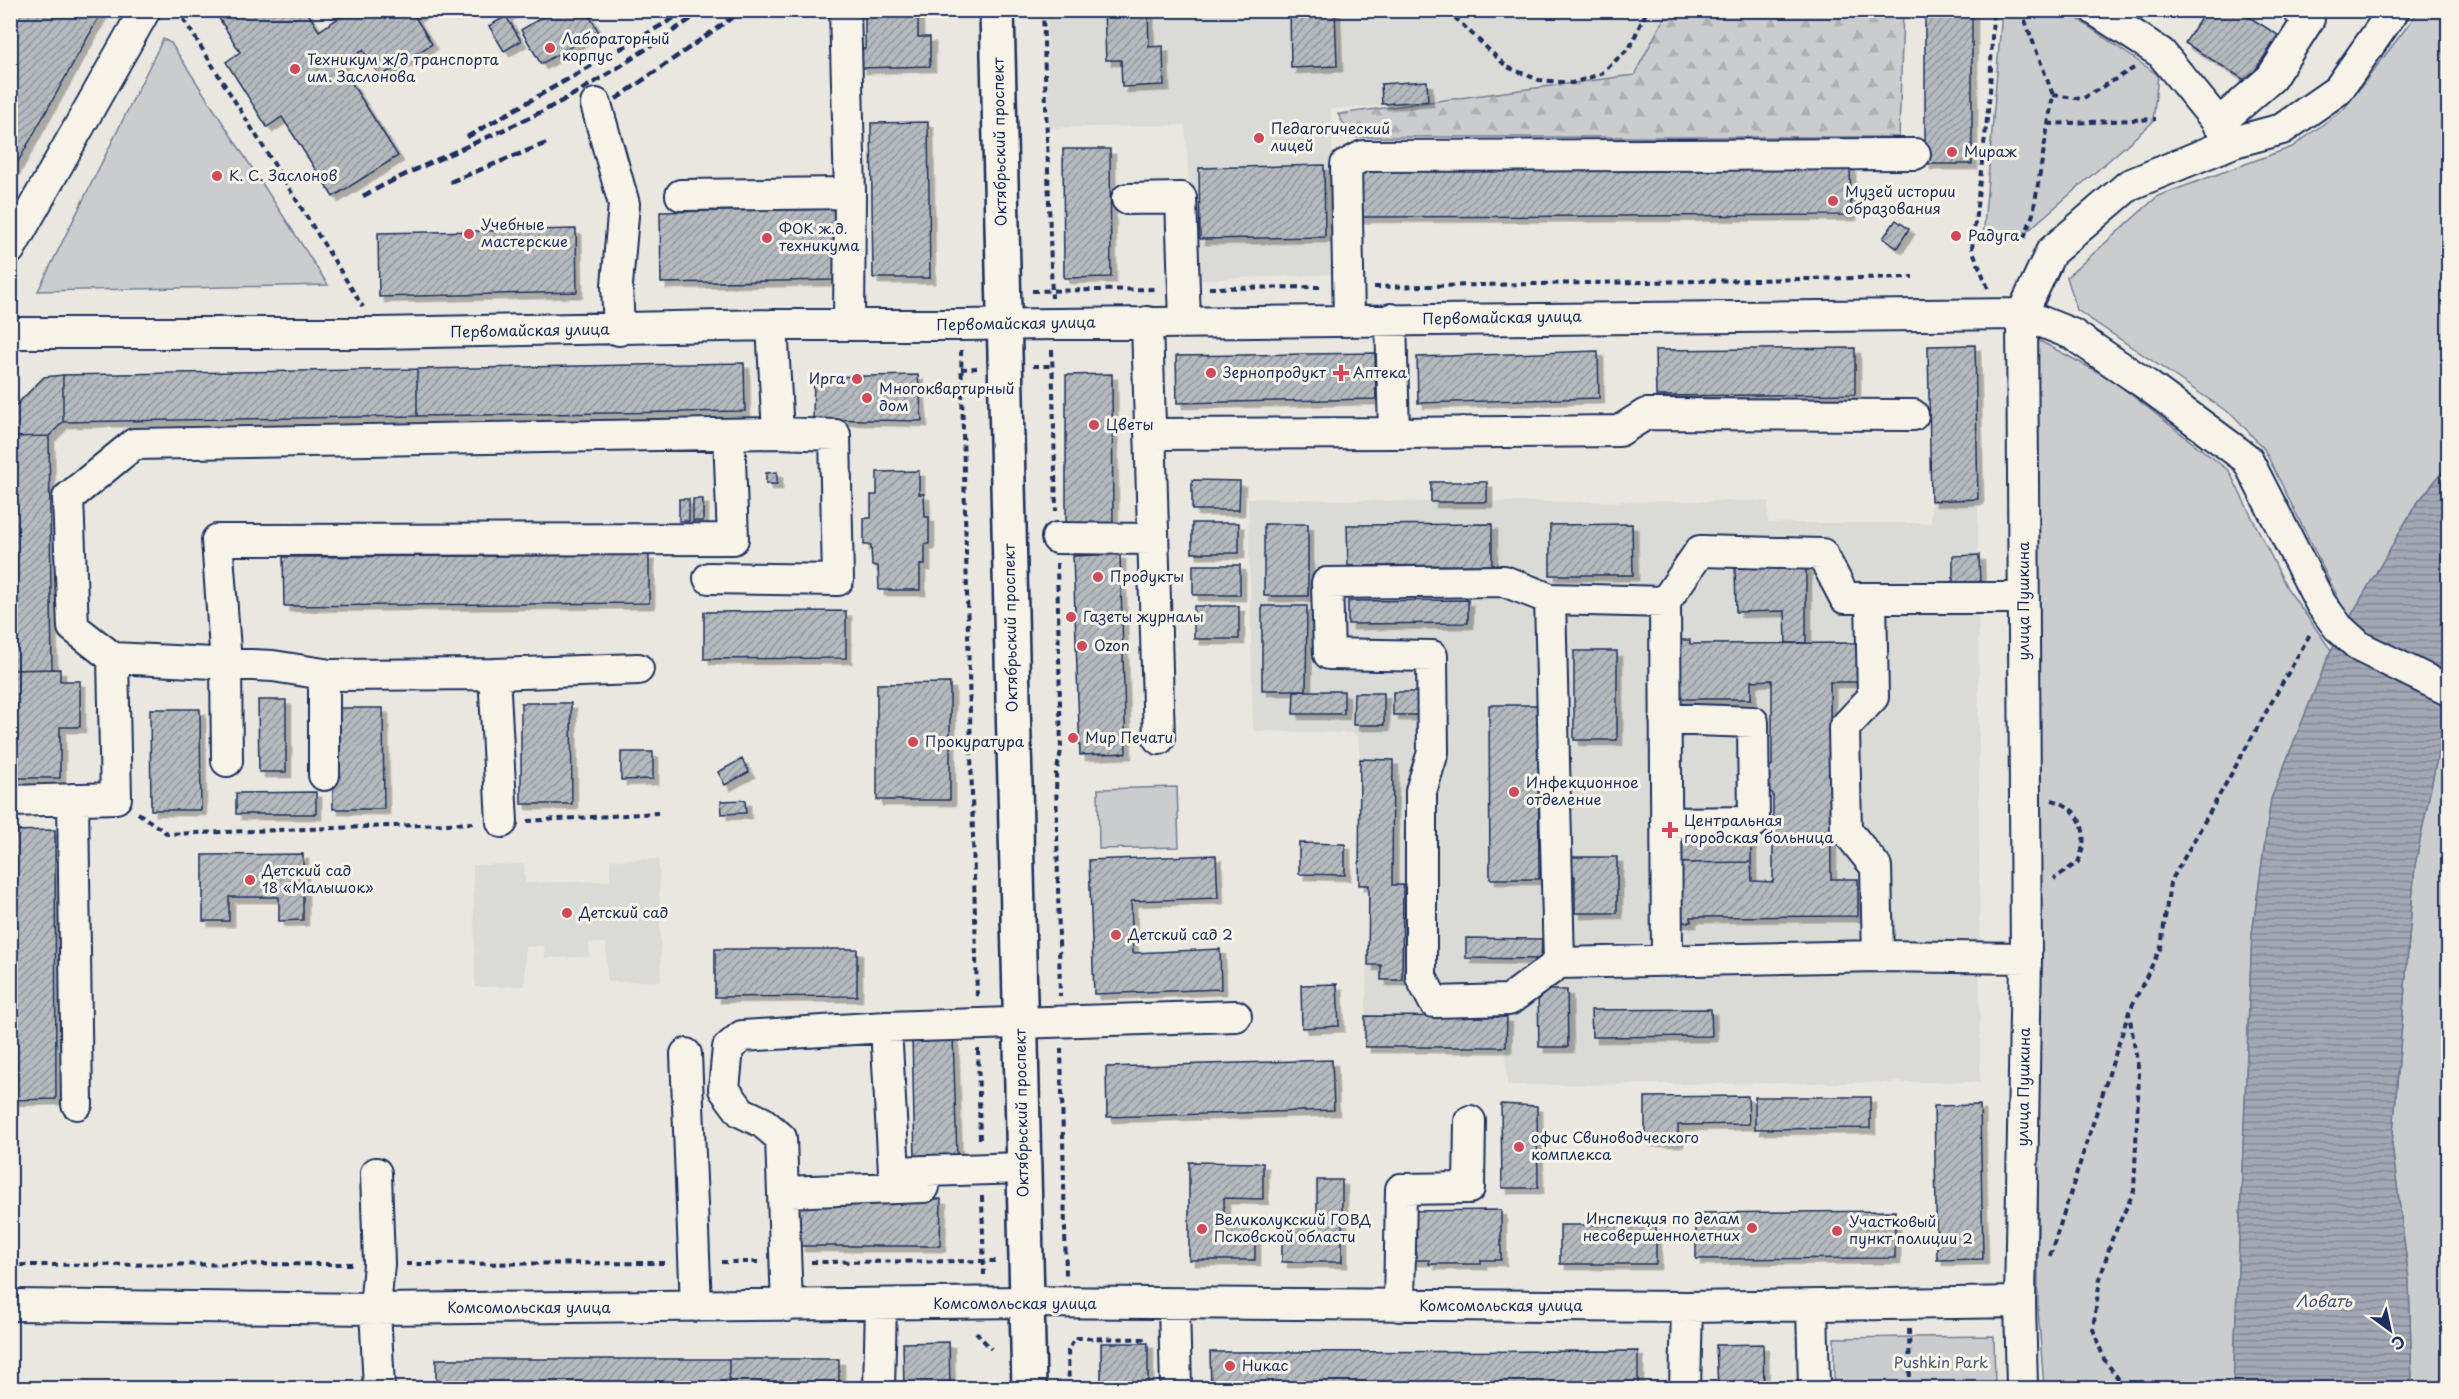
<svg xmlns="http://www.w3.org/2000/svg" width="2459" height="1399" viewBox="0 0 2459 1399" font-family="'Playpen Sans',sans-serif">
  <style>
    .built { fill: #dadad6 }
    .forest { fill: url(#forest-firs); stroke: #737e96; stroke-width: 1.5 }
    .park { fill: #cbcccd; stroke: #737e96; stroke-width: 1.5 }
    .water { fill: url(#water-rules); stroke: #6d7892; stroke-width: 1.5 }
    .building { fill: url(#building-hatch); stroke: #1b2f5e; stroke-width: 1.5; filter: url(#shadow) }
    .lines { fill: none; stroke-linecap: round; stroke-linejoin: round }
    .minor-casing { stroke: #1b2f5e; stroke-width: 34 }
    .major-casing { stroke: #1b2f5e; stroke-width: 38 }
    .path { stroke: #1b2f5e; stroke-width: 4; stroke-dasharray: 6 4.5; stroke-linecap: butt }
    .minor { stroke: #f7f3e8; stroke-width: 30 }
    .major { stroke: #f7f3e8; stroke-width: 33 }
    .rail { stroke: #1b2f5e; stroke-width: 4.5; stroke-dasharray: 9 4.5; stroke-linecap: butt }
    .poi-dot { fill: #d1495b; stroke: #f7f3e8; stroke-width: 2 }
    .labels { text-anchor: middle; stroke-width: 6; stroke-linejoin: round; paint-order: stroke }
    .poi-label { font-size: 15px; fill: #1b2f5e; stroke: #f7f3e8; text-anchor: start }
    .street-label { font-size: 15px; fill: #1b2f5e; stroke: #f7f3e8 }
    .park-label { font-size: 15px; fill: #47567a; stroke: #f7f3e8 }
    .water-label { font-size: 16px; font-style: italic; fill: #445378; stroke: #f7f3e8 }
  </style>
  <defs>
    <pattern id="forest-firs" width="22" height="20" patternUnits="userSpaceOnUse" patternTransform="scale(1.5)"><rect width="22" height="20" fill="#cbcccd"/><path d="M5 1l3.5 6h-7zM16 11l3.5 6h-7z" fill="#aeb0b2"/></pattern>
    <pattern id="water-rules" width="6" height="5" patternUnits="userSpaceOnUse" patternTransform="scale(1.5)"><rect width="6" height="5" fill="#a3a8b4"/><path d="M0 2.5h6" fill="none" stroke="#848996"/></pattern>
    <pattern id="building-hatch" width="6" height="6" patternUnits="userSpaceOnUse" patternTransform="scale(1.5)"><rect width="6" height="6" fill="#b6babf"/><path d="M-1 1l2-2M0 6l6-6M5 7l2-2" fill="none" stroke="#93989e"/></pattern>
    <filter id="shadow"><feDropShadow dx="5.5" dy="5.5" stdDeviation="0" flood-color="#0004"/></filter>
  </defs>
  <rect width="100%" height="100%" fill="#eae7e0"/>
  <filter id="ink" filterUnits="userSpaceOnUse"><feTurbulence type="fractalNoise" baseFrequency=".0167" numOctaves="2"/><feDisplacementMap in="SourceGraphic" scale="12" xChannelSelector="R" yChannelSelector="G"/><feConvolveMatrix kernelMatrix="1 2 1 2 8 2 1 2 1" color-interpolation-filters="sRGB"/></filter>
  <g filter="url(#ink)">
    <!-- built -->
    <path class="built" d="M 1047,11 L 1671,11 L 1641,68 L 1595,91 L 1331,109 L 1336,274 L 1196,280 L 1185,125 L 1049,128 Z
      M 1248,498 L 1431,502 L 1768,501 L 1768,523 L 1931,523 L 1931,501 L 1978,499 L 1980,1082 L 1507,1085 L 1506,1047 L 1365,1047 L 1369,885 L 1358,733 L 1253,731 Z
      M 659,859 L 661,981 L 607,982 L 606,943 L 589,943 L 589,957 L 545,958 L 544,946 L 525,947 L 525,986 L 475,987 L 473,865 L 524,864 L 525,883 L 610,881 L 610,860 Z"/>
    <!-- forest -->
    <path class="forest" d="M 1668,11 L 1903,11 L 1899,137 L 1351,137 L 1338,114 L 1634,75 Z"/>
    <!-- park -->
    <path class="park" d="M 2002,11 L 2066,11 L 2158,75 L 2153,122 L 2015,242 L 1983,239 Z
      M 2419,11 L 2448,11 L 2448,465 L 2415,506 L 2349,620 L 2264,449 L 2235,417 L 2077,310 L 2067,277 L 2158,196 L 2292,147 L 2344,109 Z
      M 163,39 L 171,43 L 328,285 L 38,291 Z
      M 2038,340 L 2111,379 L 2229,471 L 2287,588 L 2331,650 L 2271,799 L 2252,934 L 2233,1388 L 2044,1388 L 2038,1309 Z
      M 2448,704 L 2448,1388 L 2412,1388 L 2409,1280 L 2392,1145 L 2415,865 Z
      M 1177,787 L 1179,847 L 1099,849 L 1098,789 Z
      M 1994,1336 L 1995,1388 L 1834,1388 L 1834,1338 Z"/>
    <!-- water -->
    <path class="water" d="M 2448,465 L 2448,704 L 2415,865 L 2392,1145 L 2409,1280 L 2412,1388 L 2233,1388 L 2252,934 L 2271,799 L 2331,650 L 2415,506 Z"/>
    <!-- building -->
    <path class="building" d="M 10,10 L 103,10 L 10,176 Z
      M 214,10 L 306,10 L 319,31 L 351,10 L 426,10 L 415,17 L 432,44 L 380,77 L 363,50 L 340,65 L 398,156 L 333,197 L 282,117 L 267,127 L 226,62 L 240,52 Z
      M 503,10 L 515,10 L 506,16 Z
      M 554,10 L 586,10 L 598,31 L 541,64 L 521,30 Z
      M 865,10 L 918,10 L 918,37 L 930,37 L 930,66 L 861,68 L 860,49 L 865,49 Z
      M 1104,10 L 1148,10 L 1149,47 L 1163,46 L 1164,85 L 1122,87 L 1121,60 L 1106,60 Z
      M 1290,10 L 1335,10 L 1337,66 L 1291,68 Z
      M 1925,10 L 1972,10 L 1972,164 L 1925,164 Z
      M 2206,10 L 2238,10 L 2278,35 L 2248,82 L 2185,43 Z
      M 506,16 L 521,41 L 504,51 L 489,26 Z
      M 1427,81 L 1428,101 L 1382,104 L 1381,84 Z
      M 928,122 L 930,278 L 873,278 L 871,123 Z
      M 1063,149 L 1110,149 L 1111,277 L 1064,278 Z
      M 1324,165 L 1325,237 L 1200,239 L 1199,168 Z
      M 1850,165 L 1851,215 L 1359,217 L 1359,168 Z
      M 835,209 L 837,280 L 661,283 L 660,212 Z
      M 1896,220 L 1909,229 L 1897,248 L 1883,238 Z
      M 576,229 L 577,292 L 379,297 L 378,233 Z
      M 1975,345 L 1978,499 L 1931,501 L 1928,346 Z
      M 1855,348 L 1855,394 L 1656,396 L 1655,350 Z
      M 1598,351 L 1599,398 L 1418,403 L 1417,357 Z
      M 1375,353 L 1376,399 L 1177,403 L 1176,356 Z
      M 744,363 L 745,411 L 417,416 L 417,369 Z
      M 417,369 L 417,416 L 63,422 L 63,375 Z
      M 1112,374 L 1113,528 L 1066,529 L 1066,375 Z
      M 63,375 L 63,422 L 49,436 L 10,437 L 10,411 L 44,377 Z
      M 918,375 L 922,421 L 813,419 L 814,377 Z
      M 49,436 L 52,669 L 10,670 L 10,437 Z
      M 919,471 L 919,494 L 924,494 L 925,517 L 929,517 L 929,544 L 925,544 L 925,565 L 920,565 L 920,590 L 879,590 L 878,566 L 872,566 L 871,545 L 864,545 L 864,518 L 871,518 L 871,495 L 877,495 L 877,472 Z
      M 777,472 L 777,484 L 766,484 L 766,473 Z
      M 1192,480 L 1240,481 L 1239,510 L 1192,510 Z
      M 1431,482 L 1487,482 L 1487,502 L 1431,502 Z
      M 679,499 L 689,499 L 689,521 L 679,521 Z
      M 693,499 L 703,499 L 703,521 L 693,521 Z
      M 1192,523 L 1239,523 L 1239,553 L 1192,553 Z
      M 1264,524 L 1308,524 L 1308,596 L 1264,596 Z
      M 1492,524 L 1492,565 L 1348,566 L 1347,525 Z
      M 1632,524 L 1633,575 L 1550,575 L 1550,525 Z
      M 1120,554 L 1126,753 L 1080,755 L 1073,556 Z
      M 649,555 L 649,603 L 284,606 L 283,557 Z
      M 1979,555 L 1980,584 L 1953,585 L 1953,556 Z
      M 1193,565 L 1240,565 L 1240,595 L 1193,595 Z
      M 1735,566 L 1806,566 L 1806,643 L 1786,643 L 1785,611 L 1736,612 Z
      M 1468,600 L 1468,623 L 1348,624 L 1348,601 Z
      M 1194,606 L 1239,606 L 1239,639 L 1194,639 Z
      M 1262,606 L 1307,606 L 1306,690 L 1262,690 Z
      M 846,611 L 846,658 L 704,659 L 704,612 Z
      M 1678,640 L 1690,640 L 1690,644 L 1857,643 L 1857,682 L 1830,682 L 1831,879 L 1858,879 L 1858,916 L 1691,917 L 1691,922 L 1679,922 L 1679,863 L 1751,862 L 1752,881 L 1773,882 L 1773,794 L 1766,788 L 1766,770 L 1772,765 L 1772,680 L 1751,681 L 1751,699 L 1678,699 Z
      M 1574,651 L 1617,651 L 1617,740 L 1574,740 Z
      M 60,669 L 60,681 L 80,681 L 80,727 L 60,727 L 60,778 L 10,778 L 10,670 Z
      M 950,683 L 950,800 L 877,800 L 877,684 Z
      M 1294,691 L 1344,691 L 1344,714 L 1293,714 Z
      M 1393,692 L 1421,692 L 1421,715 L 1393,715 Z
      M 1354,693 L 1384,693 L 1384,725 L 1353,725 Z
      M 258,700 L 286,700 L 286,772 L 259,772 Z
      M 521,703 L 571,703 L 572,804 L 521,804 Z
      M 1489,705 L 1538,705 L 1539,879 L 1490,879 Z
      M 333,708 L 383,708 L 384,809 L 333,809 Z
      M 150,709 L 200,709 L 201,810 L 151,810 Z
      M 621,752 L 653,752 L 653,779 L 621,780 Z
      M 742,759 L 749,772 L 725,785 L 718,772 Z
      M 1360,759 L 1393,760 L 1392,885 L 1403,885 L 1402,980 L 1381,980 L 1381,965 L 1368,965 L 1369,885 L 1359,885 Z
      M 316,792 L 316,814 L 236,814 L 236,793 Z
      M 745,800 L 746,813 L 722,814 L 721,801 Z
      M 55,830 L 56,1099 L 10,1100 L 10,831 Z
      M 1751,836 L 1751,862 L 1679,863 L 1679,837 Z
      M 1299,843 L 1345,844 L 1345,875 L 1299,874 Z
      M 303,854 L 303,920 L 279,921 L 279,897 L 229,897 L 229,921 L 203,921 L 203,855 Z
      M 1216,855 L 1218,898 L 1131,901 L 1133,953 L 1220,949 L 1221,989 L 1094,994 L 1089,860 Z
      M 1566,857 L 1617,857 L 1617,913 L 1575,913 L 1575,876 L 1566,876 Z
      M 1466,938 L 1542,939 L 1541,959 L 1466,958 Z
      M 715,949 L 857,949 L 857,996 L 715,997 Z
      M 1337,984 L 1339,1026 L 1302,1028 L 1301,985 Z
      M 1538,990 L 1567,990 L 1568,1047 L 1539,1047 Z
      M 1711,1009 L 1712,1036 L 1592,1037 L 1591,1010 Z
      M 1365,1016 L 1507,1017 L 1506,1047 L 1365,1047 Z
      M 953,1036 L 957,1158 L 915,1159 L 912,1038 Z
      M 1332,1060 L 1334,1110 L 1107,1117 L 1106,1067 Z
      M 1748,1096 L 1749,1124 L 1678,1125 L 1678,1141 L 1645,1141 L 1645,1097 Z
      M 1755,1097 L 1870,1097 L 1870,1128 L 1755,1129 Z
      M 1501,1104 L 1537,1106 L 1538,1188 L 1502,1188 Z
      M 1980,1105 L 1983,1259 L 1937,1260 L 1934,1106 Z
      M 1189,1162 L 1263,1163 L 1263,1199 L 1224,1198 L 1224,1221 L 1255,1221 L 1255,1260 L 1189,1260 Z
      M 1317,1180 L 1342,1180 L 1342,1262 L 1282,1262 L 1282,1226 L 1294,1226 L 1294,1216 L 1317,1216 Z
      M 799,1199 L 941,1199 L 940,1246 L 799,1246 Z
      M 1501,1210 L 1501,1260 L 1481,1260 L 1481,1264 L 1429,1264 L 1429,1260 L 1407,1260 L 1407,1211 Z
      M 1895,1211 L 1895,1258 L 1696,1259 L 1696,1213 Z
      M 1560,1225 L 1656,1225 L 1656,1264 L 1560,1264 Z
      M 949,1342 L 950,1388 L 904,1388 L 903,1343 Z
      M 1101,1343 L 1148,1343 L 1148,1388 L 1101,1388 Z
      M 1763,1344 L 1764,1388 L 1718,1388 L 1716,1345 Z
      M 1638,1351 L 1638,1388 L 1211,1388 L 1210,1352 Z
      M 436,1359 L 729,1359 L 729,1388 L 436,1388 Z
      M 729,1359 L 839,1359 L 839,1388 L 729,1388 Z"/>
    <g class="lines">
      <defs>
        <path id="minor" d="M 845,10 L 850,193 L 849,324
          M 2095,10 L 2161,53 L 2234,142
          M 596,104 L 624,204 L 617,285 L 619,330
          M 2218,124 L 2271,78 L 2309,19 L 2298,10
          M 681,195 L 850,193
          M 1127,199 L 1181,198 L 1185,322
          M 10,249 L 145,10
          M 1349,320 L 1346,165 L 1363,156 L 1915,154
          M 1147,322 L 1159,739
          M 10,333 L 379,333 L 772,325 L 960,325 L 2022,314 L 2072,334 L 2147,385 L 2247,459 L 2321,604 L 2338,627 L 2360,647 L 2448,690
          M 1394,433 L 1619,431 L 1646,414 L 1913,415
          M 1150,434 L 1394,433 L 1391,319
          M 1057,538 L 1153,539
          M 709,578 L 838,580 L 835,435 L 778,433
          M 2024,598 L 1845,598 L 1822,554 L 1700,551 L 1665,602 L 1550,599 L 1559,963 L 1878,956 L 2026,958
          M 1550,599 L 1504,581 L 1327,583 L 1329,654 L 1432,656 L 1433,752 L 1421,791 L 1421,977 L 1434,1002 L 1509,1000 L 1559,963
          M 1871,599 L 1873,697 L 1844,728 L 1846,830 L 1876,867 L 1878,956
          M 1665,602 L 1667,961
          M 113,658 L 273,666 L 330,675 L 494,674 L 638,669
          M 494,674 L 502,822
          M 1665,719 L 1753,722 L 1754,822 L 1666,823
          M 227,761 L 226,664 L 217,540 L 733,539 L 729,434
          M 324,775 L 324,674
          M 73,799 L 77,1104
          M 10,801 L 116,798 L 113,658 L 73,627 L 68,498 L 134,444 L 778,433 L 772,325
          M 886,1027 L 894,1172 L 1023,1168
          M 686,1054 L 696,1306
          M 376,1173 L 379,1264 L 375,1309 L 379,1388
          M 783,1192 L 924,1187
          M 10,1305 L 375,1309 L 1026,1302 L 1687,1307 L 2020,1302
          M 1174,1305 L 1176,1388
          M 787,1306 L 781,1138 L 762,1122 L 741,1112 L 724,1089 L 728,1048 L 742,1036 L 886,1027 L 1236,1016
          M 1399,1306 L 1401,1189 L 1469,1188 L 1470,1121
          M 1812,1306 L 1814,1388
          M 879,1388 L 881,1305
          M 1685,1388 L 1687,1307
          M 2022,1388 L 2020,1302 L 2026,958 L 2022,314 L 2051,252 L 2129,185 L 2234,142 L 2282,129 L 2338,90 L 2394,10"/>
        <path id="major" d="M 997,10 L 1029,1388"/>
      </defs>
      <!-- minor casing -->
      <use href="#minor" class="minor-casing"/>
      <!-- major casing -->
      <use href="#major" class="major-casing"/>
      <!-- path -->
      <path class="path" d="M 178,10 L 363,307
        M 1043,10 L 1052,298
        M 1447,10 L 1507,67 L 1539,80 L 1572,83 L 1601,74 L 1630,47 L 1647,10
        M 2021,10 L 2053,95 L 2033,214 L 2023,241
        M 2053,95 L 2082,99 L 2134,68
        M 2048,124 L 2156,119
        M 1374,287 L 1913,277
        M 1209,288 L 1321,287
        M 1988,288 L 1972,249 L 1990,93 L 1993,10
        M 1032,291 L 1156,289
        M 961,350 L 977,997
        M 1052,350 L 1056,511
        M 1033,366 L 1053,366
        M 961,369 L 977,368
        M 1057,563 L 1061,751 L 1056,774 L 1060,996
        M 2052,800 C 2083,808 2090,835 2078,862 L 2054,879
        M 138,813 L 168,834 L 474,823
        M 527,821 L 658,813
        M 1061,1048 L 1066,1275
        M 978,1049 L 980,1143
        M 982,1196 L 984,1275
        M 2050,1256 L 2129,1012 L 2161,947 L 2170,883 L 2310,634
        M 721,1262 L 758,1262
        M 811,1262 L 998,1261
        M 406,1264 L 668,1263
        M 10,1265 L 353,1264
        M 1909,1329 L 1910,1388
        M 976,1332 L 991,1349
        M 1069,1388 L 1068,1351 L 1075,1338 L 1147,1339
        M 2125,1388 L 2104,1359 L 2093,1329 L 2100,1279 L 2112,1239 L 2134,1191 L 2139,1073 L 2129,1013"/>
      <!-- minor -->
      <use href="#minor" class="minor"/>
      <!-- major -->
      <use href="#major" class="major"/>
      <!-- rail -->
      <path class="rail" d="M 616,99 L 743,10
        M 467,137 L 688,10
        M 450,182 L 549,142
        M 363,196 C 422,164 485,140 545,110 C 601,81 652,45 704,10"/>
    </g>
  </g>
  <!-- markers -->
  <g class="poi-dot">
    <circle cx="550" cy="48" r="6"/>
    <circle cx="295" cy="69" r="6"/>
    <circle cx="1259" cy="138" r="6"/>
    <circle cx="1952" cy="152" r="6"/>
    <circle cx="217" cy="176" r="6"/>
    <circle cx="1833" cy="201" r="6"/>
    <circle cx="469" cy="234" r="6"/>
    <circle cx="1956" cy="236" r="6"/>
    <circle cx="767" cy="238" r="6"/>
    <circle cx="1211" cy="373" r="6"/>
    <path d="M1338 364h6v6h6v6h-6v6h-6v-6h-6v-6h6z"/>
    <circle cx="857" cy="379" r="6"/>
    <circle cx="867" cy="398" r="6"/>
    <circle cx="1094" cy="425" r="6"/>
    <circle cx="1098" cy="577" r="6"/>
    <circle cx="1071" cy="617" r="6"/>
    <circle cx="1082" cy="646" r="6"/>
    <circle cx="1073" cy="738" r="6"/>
    <circle cx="913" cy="742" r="6"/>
    <circle cx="1514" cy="792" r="6"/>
    <path d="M1667 821h6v6h6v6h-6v6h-6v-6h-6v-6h6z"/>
    <circle cx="250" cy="880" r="6"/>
    <circle cx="567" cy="913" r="6"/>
    <circle cx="1116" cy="935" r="6"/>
    <circle cx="1519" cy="1147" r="6"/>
    <circle cx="1752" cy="1228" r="6"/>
    <circle cx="1202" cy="1229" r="6"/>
    <circle cx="1837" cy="1231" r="6"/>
    <circle cx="1230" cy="1366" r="6"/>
  </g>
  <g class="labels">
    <!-- poi labels -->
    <g class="poi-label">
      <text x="562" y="44">Лабораторный<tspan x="562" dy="17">корпус</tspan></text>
      <text x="307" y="65">Техникум ж/д транспорта<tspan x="307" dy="17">им. Заслонова</tspan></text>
      <text x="1271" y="134">Педагогический<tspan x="1271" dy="17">лицей</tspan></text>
      <text x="1964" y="157">Мираж</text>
      <text x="229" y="181">К. С. Заслонов</text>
      <text x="1845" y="197">Музей истории<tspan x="1845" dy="17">образования</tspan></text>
      <text x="481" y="230">Учебные<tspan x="481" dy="17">мастерские</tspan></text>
      <text x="779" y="234">ФОК ж.д.<tspan x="779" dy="17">техникума</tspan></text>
      <text x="1968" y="241">Радуга</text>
      <text x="1223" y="378">Зернопродукт</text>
      <text x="1353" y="378">Аптека</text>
      <text x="845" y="384" text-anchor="end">Ирга</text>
      <text x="879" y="394">Многоквартирный<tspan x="879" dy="17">дом</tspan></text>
      <text x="1106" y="430">Цветы</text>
      <text x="1110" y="582">Продукты</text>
      <text x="1083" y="622">Газеты журналы</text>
      <text x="1094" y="651">Ozon</text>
      <text x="1085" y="743">Мир Печати</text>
      <text x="925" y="747">Прокуратура</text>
      <text x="1526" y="788">Инфекционное<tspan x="1526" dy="17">отделение</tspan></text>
      <text x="1684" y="826">Центральная<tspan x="1684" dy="17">городская больница</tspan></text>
      <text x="262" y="876">Детский сад<tspan x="262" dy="17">18 «Малышок»</tspan></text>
      <text x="579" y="918">Детский сад</text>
      <text x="1128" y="940">Детский сад 2</text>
      <text x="1531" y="1143">офис Свиноводческого<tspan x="1531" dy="17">комплекса</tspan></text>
      <text x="1740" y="1224" text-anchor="end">Инспекция по делам<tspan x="1740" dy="17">несовершеннолетних</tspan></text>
      <text x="1214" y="1225">Великолукский ГОВД<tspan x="1214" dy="17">Псковской области</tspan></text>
      <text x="1849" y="1227">Участковый<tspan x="1849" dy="17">пункт полиции 2</tspan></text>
      <text x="1242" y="1371">Никас</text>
    </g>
    <!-- street labels -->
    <g class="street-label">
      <text transform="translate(1000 142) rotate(-91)" y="5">Октябрьский проспект</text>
      <text transform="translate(1502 318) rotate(-1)" y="5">Первомайская улица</text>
      <text transform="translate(1016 324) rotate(-1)" y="5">Первомайская улица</text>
      <text transform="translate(530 331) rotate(-1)" y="5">Первомайская улица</text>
      <text transform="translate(2024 601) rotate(-90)" y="5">улица Пушкина</text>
      <text transform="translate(1011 628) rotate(-91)" y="5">Октябрьский проспект</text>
      <text transform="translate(2024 1087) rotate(-89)" y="5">улица Пушкина</text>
      <text transform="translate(1022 1113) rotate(-91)" y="5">Октябрьский проспект</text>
      <text x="1015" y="1309">Комсомольская улица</text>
      <text x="1501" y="1311">Комсомольская улица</text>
      <text x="529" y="1313">Комсомольская улица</text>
    </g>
    <!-- park labels -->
    <g class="park-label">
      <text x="1941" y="1368">Pushkin Park</text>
    </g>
    <!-- water labels -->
    <g class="water-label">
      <text x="2324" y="1307">Ловать</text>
    </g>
  </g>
  <!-- margin -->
  <rect width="2459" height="1399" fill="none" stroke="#f7f3e8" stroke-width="36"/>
  <rect x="18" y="18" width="2423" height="1363" fill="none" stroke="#1b2f5e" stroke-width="2" filter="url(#ink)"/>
  <!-- north arrow -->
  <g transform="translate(2390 1330) rotate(147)" stroke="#f7f3e8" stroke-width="4.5" paint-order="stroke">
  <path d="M0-4.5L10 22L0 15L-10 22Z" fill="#1b2f5e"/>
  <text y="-9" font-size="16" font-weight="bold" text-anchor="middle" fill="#1b2f5e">С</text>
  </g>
</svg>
